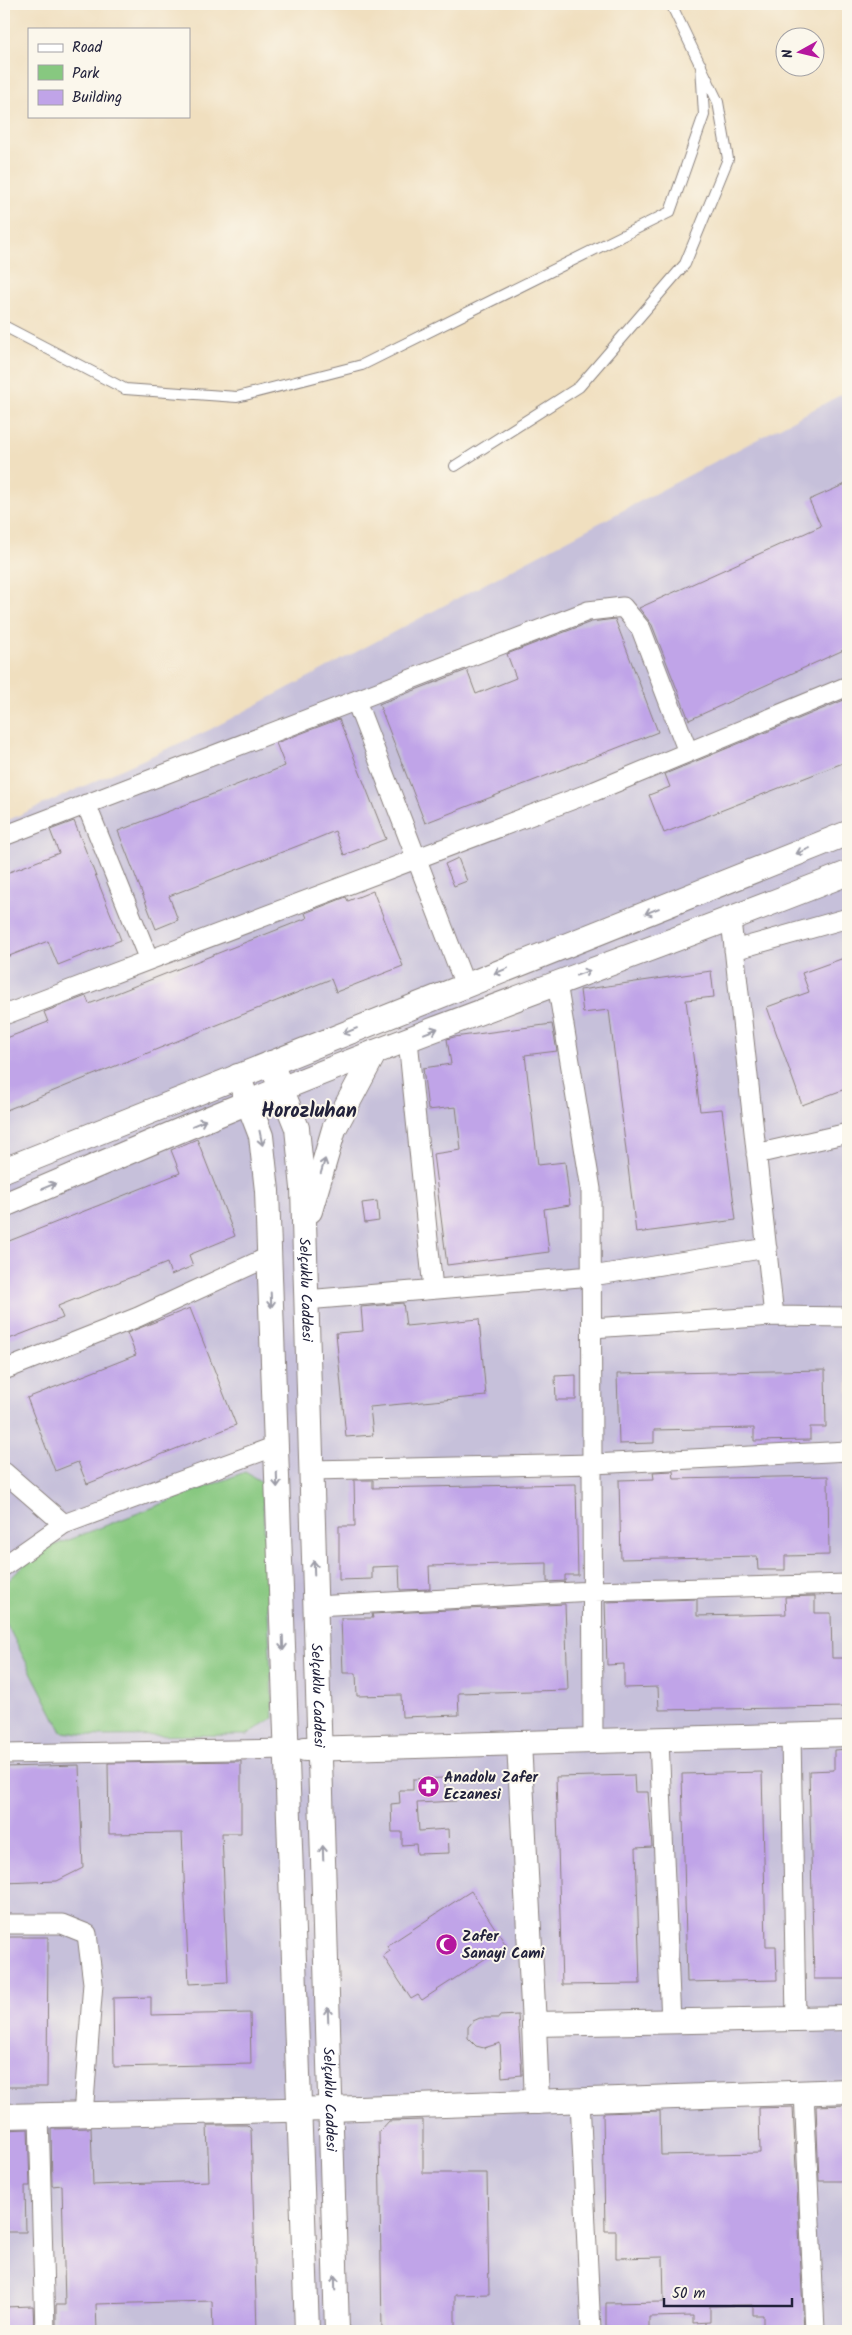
<svg xmlns="http://www.w3.org/2000/svg" width="852" height="2335" viewBox="0 0 852 2335" font-family="Kalam,sans-serif">
  <style>
    .industrial { fill: #c6c0da }
    .green { fill: #87c880; stroke: #54755e }
    .building { fill: #c0a4e8 }
    .lines { fill: none; stroke-linecap: round; stroke-linejoin: round }
    .service-casing { stroke: #89807d; stroke-width: 12 }
    .minor-casing { stroke: #89807d; stroke-width: 21 }
    .tertiary-casing { stroke: #89807d; stroke-width: 26 }
    .service { stroke: #fff; stroke-width: 10 }
    .minor { stroke: #fff; stroke-width: 19 }
    .tertiary { stroke: #fff; stroke-width: 24 }
    .oneway { stroke: #9c9ca7 }
    .labels { text-anchor: middle; stroke-width: 4; stroke-linejoin: round; paint-order: stroke }
    .street-label { font-size: 15px; fill: #22223b; stroke: #fbf7ec }
    .poi-label { font-size: 15px; font-weight: bold; fill: #22223b; stroke: #fbf7ec; text-anchor: start }
    .district-label { font-size: 20px; font-weight: bold; fill: #22223b; stroke: #fbf7ec }
  </style>
  <rect width="100%" height="100%" fill="#fbf7ec"/>
  <filter id="ink" filterUnits="userSpaceOnUse"><feTurbulence type="fractalNoise" baseFrequency=".02" numOctaves="2"/><feDisplacementMap in="SourceGraphic" scale="10" xChannelSelector="R" yChannelSelector="G"/><feConvolveMatrix kernelMatrix="1 2 1 2 8 2 1 2 1" color-interpolation-filters="sRGB"/></filter>
  <filter id="wash" filterUnits="userSpaceOnUse"><feTurbulence type="fractalNoise" baseFrequency=".0096" numOctaves="4" result="noise"/><feDisplacementMap in="SourceGraphic" scale="20" xChannelSelector="R" yChannelSelector="G"/><feGaussianBlur stdDeviation="1.12" result="paint"/><feColorMatrix in="noise" values="0 0 0 0 0 0 0 0 0 0 0 0 0 0 0 0 0 1.4 0 .05"/><feComposite in="paint" operator="in"/></filter>
  <g filter="url(#wash)">
    <rect width="100%" height="100%" fill="#f0dfbf"/>
    <!-- industrial -->
    <path class="industrial" d="M 848,391 L 848,2331 L 4,2331 L 4,822 L 209,730 Z"/>
    <!-- green -->
    <path class="green" d="M 245,1472 L 262,1482 L 273,1718 L 247,1735 L 100,1736 L 62,1732 L 4,1619 L 4,1585 L 37,1552 Z"/>
    <g id="blocks">
      <!-- building -->
      <path class="building" d="M 848,483 L 848,648 L 689,720 L 652,625 L 639,608 L 821,526 L 809,500 Z
        M 615,619 L 658,732 L 425,823 L 379,704 L 467,670 L 476,694 L 516,678 L 507,654 L 591,622 Z
        M 844,700 L 848,711 L 848,761 L 664,833 L 649,795 L 670,787 L 665,774 Z
        M 339,719 L 386,839 L 344,855 L 335,831 L 313,840 L 169,896 L 178,920 L 156,929 L 118,831 L 285,766 L 276,743 Z
        M 74,821 L 121,940 L 58,965 L 48,941 L 4,958 L 4,874 L 59,853 L 50,830 Z
        M 458,858 L 467,881 L 454,886 L 445,864 Z
        M 373,891 L 403,966 L 336,992 L 331,979 L 4,1111 L 4,1039 L 48,1022 L 44,1012 L 86,996 L 89,1004 L 307,918 L 305,913 L 346,897 L 348,901 Z
        M 844,958 L 848,971 L 848,1088 L 802,1105 L 767,1007 L 809,992 L 802,973 Z
        M 711,971 L 714,997 L 686,1000 L 700,1111 L 722,1109 L 736,1220 L 636,1233 L 609,1010 L 583,1013 L 580,990 Z
        M 552,1024 L 557,1051 L 525,1055 L 538,1165 L 565,1162 L 570,1205 L 544,1209 L 549,1252 L 447,1265 L 433,1154 L 461,1150 L 456,1107 L 428,1110 L 423,1068 L 451,1064 L 447,1039 L 454,1037 Z
        M 197,1139 L 235,1236 L 189,1255 L 193,1266 L 171,1275 L 167,1263 L 58,1306 L 63,1318 L 4,1341 L 4,1243 L 180,1173 L 171,1150 Z
        M 377,1201 L 379,1221 L 365,1223 L 362,1203 Z
        M 403,1303 L 406,1326 L 479,1319 L 486,1396 L 370,1407 L 373,1435 L 346,1437 L 336,1333 L 363,1331 L 361,1307 Z
        M 190,1308 L 236,1425 L 87,1484 L 78,1462 L 55,1471 L 27,1398 L 136,1355 L 127,1333 Z
        M 825,1370 L 826,1427 L 810,1427 L 810,1440 L 754,1441 L 754,1428 L 654,1430 L 654,1443 L 619,1444 L 617,1374 Z
        M 576,1375 L 576,1400 L 556,1400 L 555,1376 Z
        M 673,1471 L 674,1479 L 828,1476 L 829,1555 L 785,1556 L 785,1570 L 758,1570 L 757,1556 L 621,1559 L 619,1480 L 654,1479 L 653,1472 Z
        M 354,1480 L 373,1480 L 373,1488 L 576,1484 L 578,1575 L 565,1575 L 565,1581 L 547,1582 L 547,1563 L 429,1566 L 430,1589 L 400,1590 L 399,1566 L 372,1567 L 372,1579 L 339,1580 L 339,1526 L 355,1526 Z
        M 815,1596 L 815,1613 L 831,1613 L 832,1658 L 848,1658 L 848,1707 L 659,1710 L 658,1687 L 624,1688 L 624,1664 L 607,1665 L 605,1602 L 697,1599 L 697,1616 L 786,1614 L 785,1597 Z
        M 565,1604 L 568,1690 L 458,1693 L 459,1715 L 402,1717 L 401,1695 L 357,1696 L 356,1673 L 343,1673 L 341,1618 L 373,1618 L 372,1614 Z
        M 848,1749 L 848,1979 L 814,1979 L 809,1771 L 834,1770 L 834,1750 Z
        M 241,1761 L 241,1833 L 222,1833 L 228,1982 L 189,1984 L 182,1833 L 109,1834 L 108,1763 Z
        M 79,1765 L 83,1868 L 57,1881 L 4,1883 L 4,1767 Z
        M 762,1772 L 766,1946 L 776,1946 L 777,1980 L 687,1982 L 682,1774 Z
        M 634,1775 L 635,1792 L 648,1792 L 652,1847 L 636,1848 L 640,1984 L 562,1985 L 556,1777 Z
        M 445,1778 L 445,1788 L 455,1788 L 456,1801 L 417,1803 L 419,1831 L 448,1829 L 449,1853 L 417,1854 L 416,1844 L 402,1845 L 402,1832 L 392,1832 L 391,1804 L 400,1803 L 399,1790 L 413,1790 L 413,1779 Z
        M 471,1891 L 506,1945 L 422,2000 L 418,1995 L 411,1999 L 383,1956 L 390,1951 L 387,1946 Z
        M 4,1937 L 48,1937 L 47,2087 L 4,2087 Z
        M 151,1997 L 151,2015 L 250,2013 L 251,2064 L 114,2067 L 113,1998 Z
        M 518,2015 L 522,2075 L 502,2077 L 500,2043 L 484,2048 L 476,2046 L 468,2038 L 468,2027 L 473,2021 L 480,2018 L 499,2018 L 499,2016 Z
        M 848,2105 L 848,2181 L 819,2181 L 816,2106 Z
        M 793,2107 L 804,2331 L 763,2331 L 763,2315 L 753,2315 L 753,2305 L 710,2306 L 710,2322 L 693,2323 L 693,2316 L 649,2317 L 649,2331 L 606,2331 L 606,2303 L 664,2302 L 663,2257 L 616,2258 L 616,2231 L 605,2231 L 603,2113 L 660,2111 L 661,2155 L 760,2153 L 759,2108 Z
        M 423,2120 L 423,2173 L 487,2173 L 489,2294 L 455,2295 L 455,2331 L 382,2331 L 379,2132 L 389,2121 Z
        M 207,2125 L 247,2125 L 251,2129 L 257,2331 L 213,2331 L 212,2301 L 96,2304 L 97,2331 L 56,2331 L 56,2305 L 65,2305 L 62,2185 L 52,2186 L 51,2129 L 91,2128 L 93,2185 L 209,2181 Z
        M 28,2129 L 30,2186 L 25,2186 L 26,2232 L 4,2232 L 4,2130 Z
        M 33,2306 L 34,2331 L 4,2331 L 4,2307 Z"/>
    </g>
  </g>
  <g filter="url(#ink)">
    <use href="#blocks" fill-opacity="0" stroke="#89807d" stroke-width="1"/>
    <g class="lines">
      <defs>
        <path id="service" d="M 4,326 L 125,389 L 237,397 L 362,365 L 670,212 L 704,115 L 701,65
          M 455,466 L 579,387 L 685,264 L 728,159 L 718,102 L 671,4"/>
        <path id="minor" d="M 356,701 L 465,985
          M 86,804 L 149,960
          M 4,836 L 588,611 L 623,607 L 641,629 L 688,752
          M 731,920 L 774,1316
          M 734,950 L 848,918
          M 557,983 L 591,1189 L 593,1742
          M 4,1015 L 595,791 L 848,686
          M 408,1040 L 433,1289
          M 756,1154 L 848,1133
          M 306,1300 L 592,1276 L 767,1248
          M 592,1328 L 774,1316 L 848,1317
          M 4,1370 L 138,1317 L 270,1256
          M 311,1470 L 593,1464 L 848,1451
          M 4,1472 L 64,1524
          M 4,1566 L 64,1524 L 276,1446
          M 315,1606 L 593,1591 L 848,1584
          M 791,1736 L 796,2019
          M 659,1740 L 671,2022
          M 4,1754 L 287,1749
          M 4,1924 L 62,1924 L 87,1934 L 93,1983 L 83,2115
          M 804,2092 L 815,2331
          M 580,2100 L 591,2331
          M 39,2116 L 45,2331"/>
        <g id="tertiary">
          <path id="s1" d="M 271,1063 L 297,1128 L 303,1188 L 337,2331"/>
          <path d="M 238,1076 L 261,1136 L 267,1191 L 307,2331"/>
          <path d="M 4,1170 L 848,833"/>
          <path d="M 4,1205 C 96,1166 188,1126 281,1089 C 469,1013 660,948 848,873"/>
          <path d="M 310,1211 L 334,1129 L 375,1052"/>
          <path d="M 519,1743 L 534,2024 L 848,2018"/>
          <path d="M 305,1749 L 848,1734"/>
          <path d="M 534,2024 L 537,2102"/>
          <path d="M 4,2116 L 330,2109 L 848,2091"/>
        </g>
      </defs>
      <!-- service casing -->
      <use href="#service" class="service-casing"/>
      <!-- minor casing -->
      <use href="#minor" class="minor-casing"/>
      <!-- tertiary casing -->
      <use href="#tertiary" class="tertiary-casing"/>
      <!-- service -->
      <use href="#service" class="service"/>
      <!-- minor -->
      <use href="#minor" class="minor"/>
      <!-- tertiary -->
      <use href="#tertiary" class="tertiary"/>
    </g>
    <!-- one-way arrows -->
    <defs><path id="oneway-shaft" d="M-6 0H5M1.5-3L5.5 0L1.5 3" fill="none" stroke-width="1.6" stroke-linecap="round" stroke-linejoin="round" transform="scale(1.25)"/></defs>
    <g class="oneway">
      <use href="#oneway-shaft" transform="translate(803 851) rotate(158)"/>
      <use href="#oneway-shaft" transform="translate(652 911) rotate(158)"/>
      <use href="#oneway-shaft" transform="translate(501 971) rotate(158)"/>
      <use href="#oneway-shaft" transform="translate(583 973) rotate(-20)"/>
      <use href="#oneway-shaft" transform="translate(350 1031) rotate(158)"/>
      <use href="#oneway-shaft" transform="translate(431 1031) rotate(-21)"/>
      <use href="#oneway-shaft" transform="translate(199 1123) rotate(-23)"/>
      <use href="#oneway-shaft" transform="translate(261 1138) rotate(78)"/>
      <use href="#oneway-shaft" transform="translate(323 1166) rotate(-73)"/>
      <use href="#oneway-shaft" transform="translate(49 1186) rotate(-23)"/>
      <use href="#oneway-shaft" transform="translate(271 1300) rotate(88)"/>
      <use href="#oneway-shaft" transform="translate(277 1480) rotate(88)"/>
      <use href="#oneway-shaft" transform="translate(314 1568) rotate(-92)"/>
      <use href="#oneway-shaft" transform="translate(283 1643) rotate(88)"/>
      <use href="#oneway-shaft" transform="translate(323 1853) rotate(-92)"/>
      <use href="#oneway-shaft" transform="translate(328 2015) rotate(-92)"/>
      <use href="#oneway-shaft" transform="translate(335 2283) rotate(-92)"/>
    </g>
  </g>
  <!-- icons -->
  <defs>
    <symbol id="pharmacy-disc" viewBox="-11 -11 22 22"><circle r="9.5" fill="#b5179e" stroke="#fbf7ec"/><path d="M-2-6h4v4h4v4h-4v4h-4v-4h-4v-4h4Z" fill="#fff"/></symbol>
    <symbol id="mosque-disc" viewBox="-11 -11 22 22"><circle r="9.5" fill="#b5179e" stroke="#fbf7ec"/><path d="M3.5-4.9A6 6 0 1 0 3.5 4.9A5 5 0 1 1 3.5-4.9Z" fill="#fff"/></symbol>
  </defs>
  <g fill-rule="evenodd">
    <use href="#pharmacy-disc" x="416" y="1774" width="25" height="25"/>
    <use href="#mosque-disc" x="434" y="1932" width="25" height="25"/>
  </g>
  <g class="labels">
    <!-- street labels -->
    <g class="street-label">
      <text dy="5" stroke="none"><textPath href="#s1" startOffset="232">Selçuklu Caddesi</textPath></text>
      <text dy="5" stroke="none"><textPath href="#s1" startOffset="638">Selçuklu Caddesi</textPath></text>
      <text dy="5" stroke="none"><textPath href="#s1" startOffset="1042">Selçuklu Caddesi</textPath></text>
    </g>
    <!-- poi labels -->
    <g class="poi-label">
      <text x="444" y="1782">Anadolu Zafer<tspan x="444" dy="17">Eczanesi</tspan></text>
      <text x="462" y="1941">Zafer<tspan x="462" dy="17">Sanayi Cami</tspan></text>
    </g>
    <!-- district labels -->
    <g class="district-label">
      <text x="309" y="1117">Horozluhan</text>
    </g>
  </g>
  <!-- margin -->
  <rect width="852" height="2335" fill="none" stroke="#fbf7ec" stroke-width="20"/>
  <!-- legend -->
  <rect x="28" y="28" width="162" height="90" fill="#fbf7ec" stroke="#a4a2a5"/>
  <rect x="38" y="44" width="25" height="8" fill="#ffffff" stroke="#a4a2a5"/>
  <text x="72" y="52" font-size="15" fill="#22223b">Road</text>
  <rect x="38" y="65" width="25" height="15" fill="#87c880" stroke="#a4a2a5"/>
  <text x="72" y="78" font-size="15" fill="#22223b">Park</text>
  <rect x="38" y="90" width="25" height="15" fill="#c0a4e8" stroke="#a4a2a5"/>
  <text x="72" y="102" font-size="15" fill="#22223b">Building</text>
  <!-- north arrow -->
  <g transform="translate(800 52) rotate(262)"><circle r="24" fill="#fbf7ec" stroke="#a4a2a5"/>
  <path d="M0-4L9 19L0 12L-9 19Z" fill="#b5179e"/>
  <text y="-8" font-size="14" font-weight="bold" text-anchor="middle" fill="#22223b">N</text>
  </g>
  <!-- scale -->
  <path d="M664 2298v8h128v-8" fill="none" stroke="#22223b" stroke-width="2.5"/>
  <text x="672" y="2298" font-size="15" fill="#22223b" stroke="#fbf7ec" stroke-width="4" paint-order="stroke">50 m</text>
</svg>
